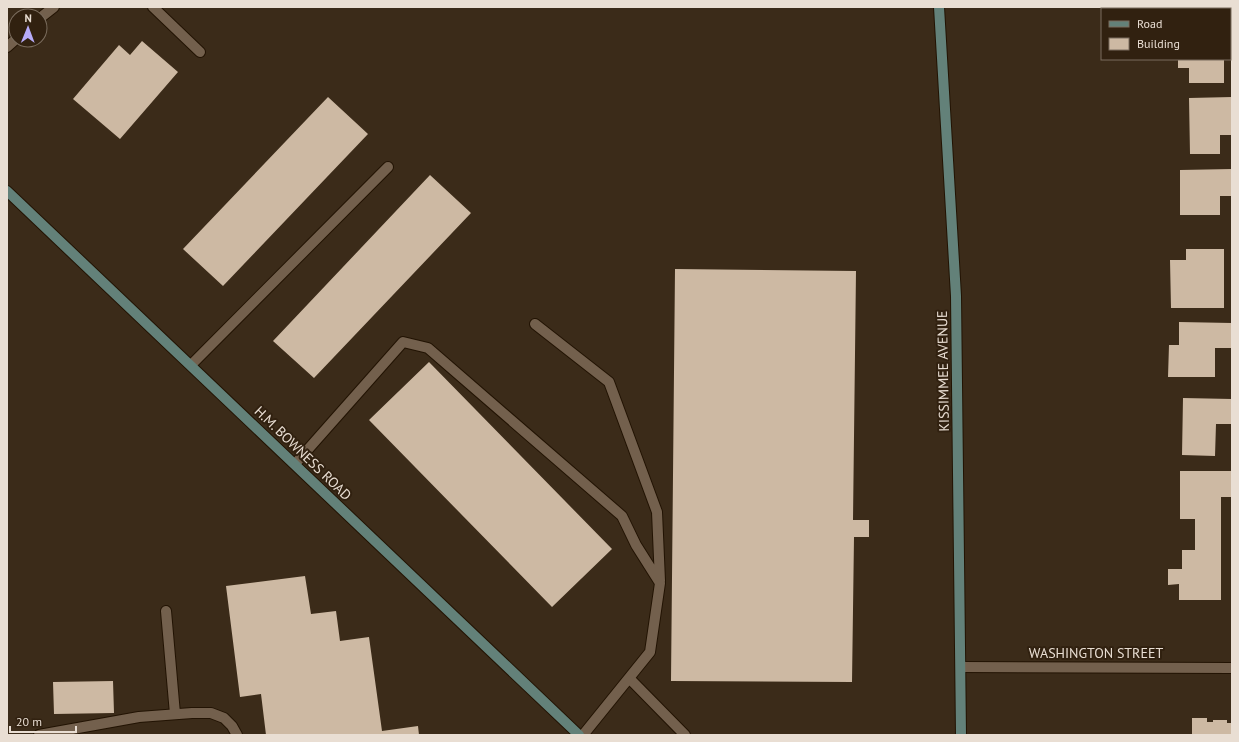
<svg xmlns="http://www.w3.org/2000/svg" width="1239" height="742" viewBox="0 0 1239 742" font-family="'PT Sans',sans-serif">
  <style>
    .building { fill: #cdb9a3 }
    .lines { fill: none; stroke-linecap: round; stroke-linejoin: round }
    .lane-casing { stroke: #221303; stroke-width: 12 }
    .street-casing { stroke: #221303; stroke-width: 12 }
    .secondary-casing { stroke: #221303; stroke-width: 12 }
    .lane { stroke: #73604d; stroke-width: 10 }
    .street { stroke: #73604d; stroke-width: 10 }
    .secondary { stroke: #638179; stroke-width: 10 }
    .labels { text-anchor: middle; stroke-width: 4; stroke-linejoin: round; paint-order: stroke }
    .street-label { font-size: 14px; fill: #e9ded3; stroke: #312110 }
  </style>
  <rect width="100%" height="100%" fill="#3b2b19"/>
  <!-- building -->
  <path class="building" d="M 1230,24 L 1232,24 L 1232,51 L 1230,51 Z
    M 142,41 L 178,72 L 120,139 L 73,99 L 119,45 L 130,55 Z
    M 1178,59 L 1224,59 L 1224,83 L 1189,83 L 1189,68 L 1178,68 Z
    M 328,97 L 368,134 L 223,286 L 183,249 Z
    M 1232,97 L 1232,135 L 1220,135 L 1220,154 L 1190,154 L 1189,98 Z
    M 1232,169 L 1232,196 L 1220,196 L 1220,215 L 1180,215 L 1180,170 Z
    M 430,175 L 471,213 L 314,378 L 273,341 Z
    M 1186,249 L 1224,249 L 1224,308 L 1171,308 L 1170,260 L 1186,260 Z
    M 675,269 L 856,271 L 853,520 L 869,520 L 869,537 L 854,537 L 852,682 L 671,681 Z
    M 1179,322 L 1232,323 L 1232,348 L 1215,348 L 1215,377 L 1168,377 L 1169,345 L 1179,345 Z
    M 429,362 L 612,549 L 552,607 L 369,420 Z
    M 1183,398 L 1232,399 L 1232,424 L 1216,424 L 1215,456 L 1182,455 Z
    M 1180,471 L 1232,471 L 1232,497 L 1221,497 L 1221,600 L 1179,600 L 1179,584 L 1168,585 L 1168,569 L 1182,569 L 1182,550 L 1195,550 L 1195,519 L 1180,519 Z
    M 305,576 L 311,614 L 336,611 L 340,641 L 369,637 L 382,731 L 418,726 L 419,735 L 266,735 L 261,694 L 240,697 L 226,586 Z
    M 113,681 L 114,713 L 54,714 L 53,682 Z
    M 1192,718 L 1207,718 L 1207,722 L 1213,722 L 1213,720 L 1227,720 L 1227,723 L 1232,723 L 1232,735 L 1192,735 Z"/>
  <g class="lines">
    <defs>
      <path id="lane" d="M 153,7 L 200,52
        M 40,18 L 54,7
        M 7,47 L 16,39
        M 535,324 L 609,382 L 657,512 L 660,581
        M 191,365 L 388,167
        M 295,464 L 403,342 L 428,348 L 622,516 L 636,545 L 660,583 L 650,652 L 583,735
        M 166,611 L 175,714
        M 629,678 L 685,735
        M 39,735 L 139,717 L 192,713 L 211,713 L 224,718 L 232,726 L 237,735"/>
      <path id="street" d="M 961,667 L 1232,668"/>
      <path id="secondary" d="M 939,7 L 956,296 L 961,735
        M 7,191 L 579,735"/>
    </defs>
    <!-- lane casing -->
    <use href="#lane" class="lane-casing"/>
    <!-- street casing -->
    <use href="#street" class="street-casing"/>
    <!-- secondary casing -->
    <use href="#secondary" class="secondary-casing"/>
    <!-- lane -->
    <use href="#lane" class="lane"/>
    <!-- street -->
    <use href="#street" class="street"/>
    <!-- secondary -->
    <use href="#secondary" class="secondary"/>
  </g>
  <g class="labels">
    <!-- street labels -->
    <g class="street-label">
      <text transform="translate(943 371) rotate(-91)" y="5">KISSIMMEE AVENUE</text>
      <text transform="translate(303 453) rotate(44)" y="5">H.M. BOWNESS ROAD</text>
      <text x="1096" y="658">WASHINGTON STREET</text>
    </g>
  </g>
  <!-- border -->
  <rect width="1239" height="742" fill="none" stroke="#e9ded3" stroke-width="16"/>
  <!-- legend -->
  <rect x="1101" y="8" width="130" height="52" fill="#312110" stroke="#7b6d5e"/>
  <rect x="1109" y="21" width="20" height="6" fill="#638179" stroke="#7b6d5e"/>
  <text x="1137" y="28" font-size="12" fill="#e9ded3">Road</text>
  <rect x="1109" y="38" width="20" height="12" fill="#cdb9a3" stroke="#7b6d5e"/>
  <text x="1137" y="48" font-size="12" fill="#e9ded3">Building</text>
  <!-- north arrow -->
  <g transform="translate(28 28) rotate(1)"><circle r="19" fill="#312110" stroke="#7b6d5e"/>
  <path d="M0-3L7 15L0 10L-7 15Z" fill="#b7abf8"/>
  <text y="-6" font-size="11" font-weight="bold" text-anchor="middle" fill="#e9ded3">N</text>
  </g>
  <!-- scale -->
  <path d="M10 726v6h66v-6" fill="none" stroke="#e9ded3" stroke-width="2"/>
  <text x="16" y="726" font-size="12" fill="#e9ded3" stroke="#312110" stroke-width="3" paint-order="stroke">20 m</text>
</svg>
